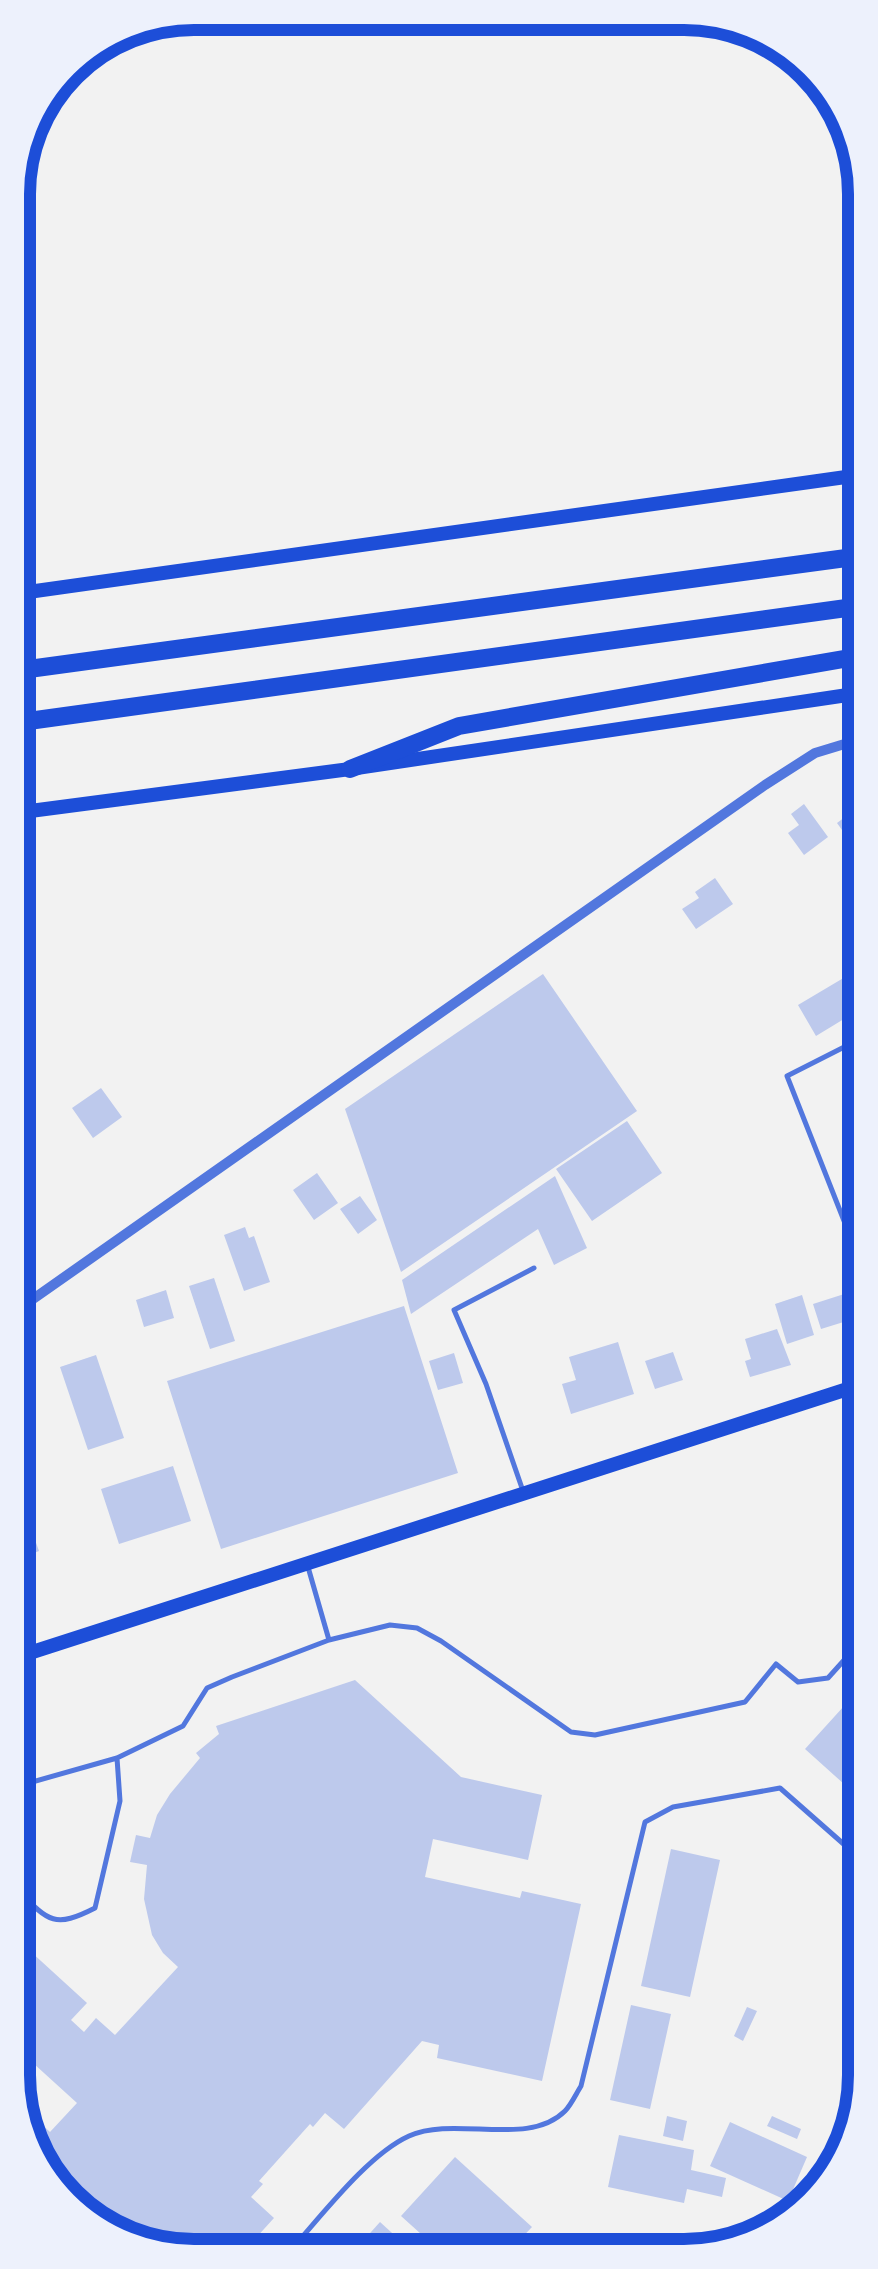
<svg xmlns="http://www.w3.org/2000/svg" width="878" height="2269" viewBox="0 0 878 2269" font-family="Barlow,sans-serif">
  <style>
    .building { fill: #bdc9ec }
    .lines { fill: none; stroke-linecap: round; stroke-linejoin: round }
    .service { stroke: #5277de; stroke-width: 5 }
    .minor { stroke: #5277de; stroke-width: 10 }
    .secondary { stroke: #1d4ed8; stroke-width: 14 }
    .motorway { stroke: #1d4ed8; stroke-width: 18 }
    .rim { fill: none; stroke: #1d4ed8; stroke-width: 12 }
  </style>
  <rect width="100%" height="100%" fill="#f2f2f2"/>
  <!-- building -->
  <path class="building" d="M 804,804 L 828,837 L 804,855 L 788,833 L 799,825 L 791,814 Z
    M 861,805 L 861,837 L 852,844 L 837,823 Z
    M 715,878 L 733,904 L 696,929 L 682,909 L 699,898 L 695,892 Z
    M 862,967 L 862,1008 L 816,1036 L 798,1005 Z
    M 543,974 L 637,1111 L 401,1272 L 345,1109 Z
    M 101,1088 L 122,1117 L 93,1138 L 72,1108 Z
    M 627,1121 L 662,1173 L 592,1221 L 556,1169 Z
    M 862,1150 L 863,1192 L 862,1193 L 850,1154 Z
    M 317,1173 L 338,1203 L 314,1220 L 293,1190 Z
    M 555,1176 L 587,1248 L 554,1265 L 538,1229 L 411,1314 L 402,1280 Z
    M 360,1196 L 377,1220 L 358,1234 L 340,1209 Z
    M 245,1227 L 249,1238 L 254,1236 L 270,1282 L 244,1291 L 224,1235 Z
    M 214,1278 L 235,1341 L 210,1349 L 189,1286 Z
    M 863,1288 L 863,1316 L 821,1329 L 813,1304 Z
    M 166,1290 L 174,1318 L 144,1327 L 136,1300 Z
    M 802,1295 L 814,1335 L 787,1344 L 775,1304 Z
    M 404,1306 L 458,1473 L 221,1549 L 167,1381 Z
    M 777,1329 L 791,1365 L 750,1377 L 745,1361 L 751,1359 L 745,1339 Z
    M 618,1342 L 634,1394 L 571,1414 L 562,1384 L 576,1380 L 569,1357 Z
    M 673,1352 L 683,1380 L 655,1389 L 645,1361 Z
    M 454,1353 L 463,1383 L 438,1390 L 429,1361 Z
    M 96,1355 L 124,1438 L 88,1450 L 60,1367 Z
    M 173,1466 L 191,1521 L 119,1544 L 101,1489 Z
    M 30,1526 L 39,1551 L 34,1553 L 36,1560 L 17,1568 L 17,1531 Z
    M 355,1680 L 461,1777 L 542,1795 L 528,1860 L 433,1839 L 425,1877 L 520,1898 L 522,1891 L 581,1904 L 542,2081 L 437,2058 L 439,2045 L 422,2041 L 344,2129 L 325,2113 L 313,2127 L 310,2124 L 259,2181 L 263,2184 L 251,2197 L 274,2218 L 242,2253 L 159,2253 L 74,2211 L 19,2122 L 18,2103 L 50,2132 L 77,2103 L 33,2063 L 29,2067 L 18,2057 L 18,1940 L 87,2003 L 71,2020 L 84,2032 L 96,2018 L 115,2035 L 178,1967 L 163,1953 L 152,1935 L 144,1899 L 147,1865 L 130,1862 L 136,1835 L 150,1838 L 157,1815 L 170,1794 L 200,1758 L 196,1753 L 219,1734 L 216,1726 Z
    M 864,1684 L 864,1802 L 805,1749 Z
    M 671,1849 L 720,1860 L 690,1997 L 641,1986 Z
    M 631,2005 L 671,2014 L 650,2109 L 610,2100 Z
    M 747,2007 L 757,2011 L 743,2041 L 734,2036 Z
    M 667,2116 L 687,2121 L 683,2141 L 663,2136 Z
    M 772,2116 L 801,2129 L 797,2139 L 767,2126 Z
    M 730,2122 L 807,2157 L 788,2201 L 710,2166 Z
    M 619,2135 L 694,2150 L 691,2170 L 726,2178 L 722,2197 L 687,2189 L 684,2203 L 608,2187 Z
    M 455,2157 L 532,2227 L 509,2251 L 441,2252 L 401,2216 Z
    M 380,2222 L 413,2252 L 353,2252 Z"/>
  <g class="lines">
    <!-- service -->
    <path class="service" d="M 862,1038 L 787,1076 L 863,1269
      M 523,1491 L 486,1384 L 454,1310 L 534,1268
      M 308,1567 L 329,1640
      M 18,1786 L 117,1758 L 183,1726 L 207,1688 L 232,1677 L 329,1640 L 390,1625 L 417,1628 L 441,1641 L 571,1732 L 595,1735 L 745,1702 L 776,1664 L 798,1682 L 828,1678 L 864,1638
      M 18,1890 C 48,1921 54,1929 95,1908 L 120,1801 L 117,1758
      M 288,2253 C 320,2218 367,2155 409,2136 C 455,2115 528,2148 565,2111 C 571,2105 576,2094 581,2086 L 645,1822 L 673,1807 L 780,1788 L 864,1862"/>
    <!-- minor -->
    <path class="minor" d="M 16,1311 L 765,785 L 815,753 L 861,739"/>
    <!-- secondary -->
    <path class="secondary" d="M 14,594 L 860,475
      M 15,813 L 350,769 L 861,693
      M 17,1657 L 863,1384"/>
    <!-- motorway -->
    <path class="motorway" d="M 14,671 L 861,556
      M 14,723 L 861,606
      M 350,769 L 459,726 L 861,656"/>
  </g>
  <!-- crop -->
  <path d="M0 0H878V2269H0ZM194 30H684A164 164 0 0 1 848 194V2075A164 164 0 0 1 684 2239H194A164 164 0 0 1 30 2075V194A164 164 0 0 1 194 30Z" fill="#edf1fc" fill-rule="evenodd"/>
  <path class="rim" d="M194 30H684A164 164 0 0 1 848 194V2075A164 164 0 0 1 684 2239H194A164 164 0 0 1 30 2075V194A164 164 0 0 1 194 30Z"/>
</svg>
